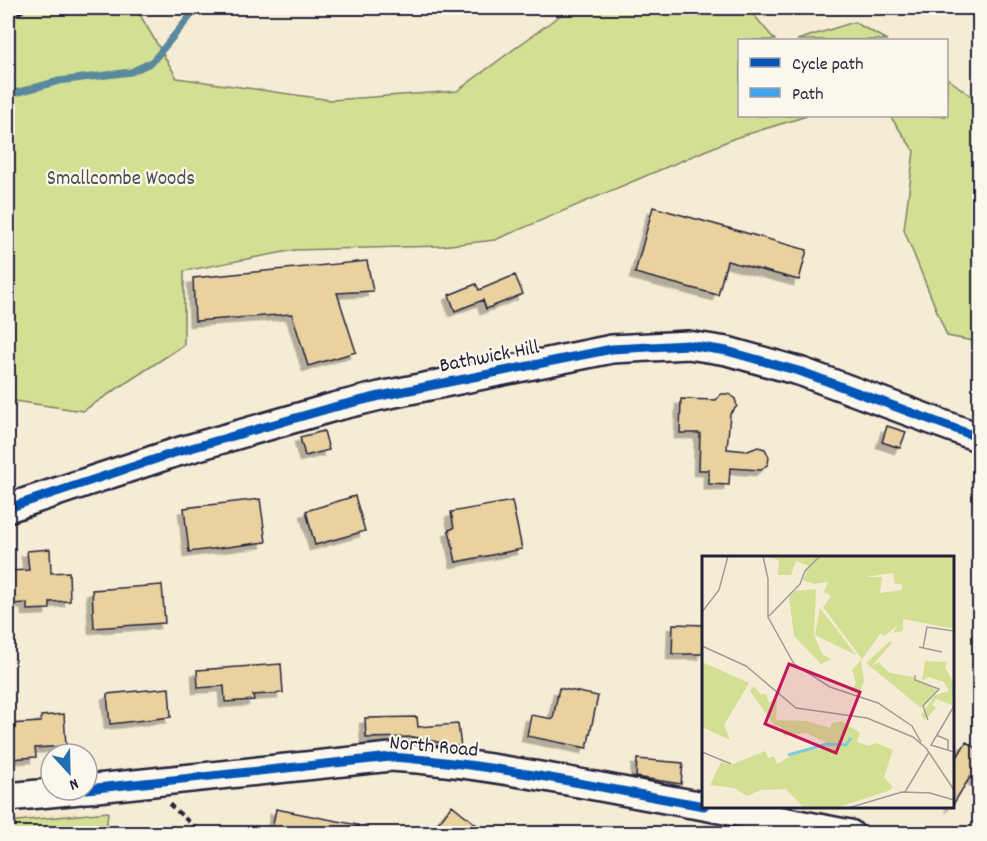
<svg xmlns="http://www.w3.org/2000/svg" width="987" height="841" viewBox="0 0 987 841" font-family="Dekko,sans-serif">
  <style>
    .built { fill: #f2e4c5 }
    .green { fill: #d3df92; stroke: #7a8066; stroke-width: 1.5 }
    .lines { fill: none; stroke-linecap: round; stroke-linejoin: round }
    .stream { stroke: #5a889d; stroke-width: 7 }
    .building { fill: #ead1a0; stroke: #22223b; stroke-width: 1.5; filter: url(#shadow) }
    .tertiary-casing { stroke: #22223b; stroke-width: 32 }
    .path { stroke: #22223b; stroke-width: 4; stroke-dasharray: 6 4.5; stroke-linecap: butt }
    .tertiary { stroke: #fbf7ec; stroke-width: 27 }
    .quiet { stroke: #3ea2ec; stroke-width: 8; stroke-dasharray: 15 8; stroke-linecap: butt }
    .cycleway-casing { stroke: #fbf7ec; stroke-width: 13 }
    .cycleway { stroke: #0057b8; stroke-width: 9 }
    .labels { text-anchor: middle; stroke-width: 4.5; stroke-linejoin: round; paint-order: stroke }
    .park-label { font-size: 21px; fill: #4e5151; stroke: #fbf7ec }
    .street-label { font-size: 21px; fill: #22223b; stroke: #fbf7ec }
    .inset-river { fill: none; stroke: #7fccde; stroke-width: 3 }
    .inset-road { fill: none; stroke: #a19b97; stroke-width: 1.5 }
    .view { fill: #c2185b; fill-opacity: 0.15; stroke: #c2185b; stroke-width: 3 }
    .inset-edge { fill: none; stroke: #22223b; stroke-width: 3 }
  </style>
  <defs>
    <filter id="shadow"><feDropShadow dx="-5.5" dy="5.5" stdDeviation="0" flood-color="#0004"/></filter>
  </defs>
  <rect width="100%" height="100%" fill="#f6ecd5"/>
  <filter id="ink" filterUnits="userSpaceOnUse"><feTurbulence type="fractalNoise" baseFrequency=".0167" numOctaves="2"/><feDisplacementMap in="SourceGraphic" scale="12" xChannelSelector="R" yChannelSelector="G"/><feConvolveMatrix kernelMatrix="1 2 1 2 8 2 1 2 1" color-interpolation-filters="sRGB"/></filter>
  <g filter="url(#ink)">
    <!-- built -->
    <path class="built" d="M 77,811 L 84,833 L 8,834 L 8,817 Z"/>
    <!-- green -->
    <path class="green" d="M 8,8 L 136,8 L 177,78 L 331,100 L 457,91 L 570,8 L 748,8 L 775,40 L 740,40 L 740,116 L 807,116 L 735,138 L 495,240 L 441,246 L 295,250 L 184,271 L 184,345 L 83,411 L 8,400 Z
      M 854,22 L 887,40 L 797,40 Z
      M 947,78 L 979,102 L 979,342 L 947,336 L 904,230 L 914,151 L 890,116 L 946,116 Z
      M 108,812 L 106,833 L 8,833 L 8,822 Z"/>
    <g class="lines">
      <!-- stream -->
      <path class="stream" d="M 8,95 L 59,81 L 131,72 L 152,62 L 197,8"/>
    </g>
    <!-- building -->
    <path class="building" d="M 653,207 L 807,250 L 799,280 L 727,261 L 718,295 L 635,273 Z
      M 367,261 L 373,291 L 337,293 L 356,352 L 308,366 L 292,314 L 195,321 L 193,278 Z
      M 515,275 L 523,294 L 486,309 L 483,300 L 455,311 L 449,295 L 476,284 L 479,290 Z
      M 721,394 L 729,394 L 735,399 L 737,406 L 730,414 L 727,449 L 748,451 L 758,447 L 765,449 L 769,457 L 768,464 L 761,470 L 730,468 L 729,485 L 709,484 L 709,470 L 699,470 L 700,433 L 680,433 L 681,399 L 716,400 Z
      M 887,426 L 906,432 L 900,448 L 882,442 Z
      M 324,431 L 329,450 L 305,456 L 300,437 Z
      M 355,496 L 365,531 L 315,545 L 306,511 Z
      M 260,499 L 266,542 L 189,552 L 184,508 Z
      M 512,501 L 522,549 L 456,562 L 449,530 L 454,528 L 451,512 Z
      M 50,549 L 51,573 L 69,572 L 70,601 L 50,602 L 50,609 L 27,610 L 27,603 L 8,604 L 8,571 L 29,570 L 27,551 Z
      M 162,585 L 165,623 L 94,628 L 92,590 Z
      M 673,624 L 704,625 L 704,654 L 672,654 Z
      M 281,664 L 283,693 L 253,695 L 254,700 L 225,702 L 224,686 L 198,688 L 197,670 Z
      M 169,688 L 171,717 L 110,724 L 107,694 Z
      M 559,688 L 598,696 L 587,748 L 527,736 L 531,715 L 553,719 Z
      M 64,714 L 66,746 L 35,748 L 36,757 L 11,759 L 10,749 L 8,749 L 8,724 L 41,722 L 41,716 Z
      M 417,717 L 418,727 L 458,724 L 461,747 L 414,737 L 366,738 L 365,718 Z
      M 966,742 L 980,750 L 980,783 L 970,777 L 952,806 L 952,766 Z
      M 637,759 L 683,763 L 681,784 L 636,777 Z
      M 452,805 L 488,834 L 430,834 Z
      M 276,809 L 358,825 L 358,834 L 271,834 Z"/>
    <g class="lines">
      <defs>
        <path id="tertiary" d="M 8,508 L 174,453 L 334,407 L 380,396 L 612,349 L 688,345 L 727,351 L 802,372 L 980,438
          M 87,789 L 391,757 C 496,764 600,788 704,806
          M 8,797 L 80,790
          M 704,806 L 850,834"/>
      </defs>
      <!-- tertiary casing -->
      <use href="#tertiary" class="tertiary-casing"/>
      <!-- path -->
      <path class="path" d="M 8,18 L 29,8
        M 169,804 L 197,829 L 221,834"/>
      <!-- tertiary -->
      <use href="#tertiary" class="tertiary"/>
      <!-- quiet -->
      <path class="quiet" d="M 8,817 L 13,796"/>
      <defs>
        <path id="cycleway" d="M 8,508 L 174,453 L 334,407 L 380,396 L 612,349 L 688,345 L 727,351 L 802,372 L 980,438
          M 87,789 L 391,757 C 496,764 600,788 704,806"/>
      </defs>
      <!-- cycleway casing -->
      <use href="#cycleway" class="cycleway-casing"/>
      <!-- cycleway -->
      <use href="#cycleway" class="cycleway"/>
    </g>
  </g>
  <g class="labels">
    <!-- park labels -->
    <g class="park-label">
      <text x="121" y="184">Smallcombe Woods</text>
    </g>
    <!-- street labels -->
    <g class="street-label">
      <text transform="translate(489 355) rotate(-11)" y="7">Bathwick Hill</text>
      <text transform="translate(434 745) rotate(5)" y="7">North Road</text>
    </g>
  </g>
  <!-- overview -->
  <g transform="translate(702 556)">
    <rect width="252" height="252" fill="#f6ecd5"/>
    <path d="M 62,0 L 252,0 L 252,73 L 201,63 L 201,75 L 191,77 L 195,70 L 182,80 L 179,77 L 160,103 L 121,51 L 129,40 L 122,36 L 126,26 L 112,28 L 101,24 L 107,10 L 94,5 L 89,19 L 76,19 L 77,4 ZM 191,17 L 193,28 L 200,28 L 200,34 L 178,37 L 180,21 L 163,21 ZM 114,33 L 112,79 L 120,98 L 129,103 L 119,108 L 92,80 L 87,41 L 93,35 ZM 118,52 L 154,99 L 113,79 ZM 188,85 L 190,87 L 170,110 L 176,106 L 188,117 L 211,121 L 235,134 L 219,152 L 164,107 ZM 159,104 L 162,125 L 157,138 L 149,135 L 154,127 L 150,114 ZM 223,105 L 246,106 L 243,111 L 252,128 L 250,149 L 234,143 L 230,149 L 234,152 L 223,164 L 219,159 L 233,139 L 247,135 L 242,126 L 226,121 L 220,125 ZM 0,106 L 47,127 L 22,169 L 28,184 L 0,171 ZM 52,130 L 58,138 L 64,138 L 67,147 L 72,143 L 75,145 L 74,164 L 105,165 L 128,172 L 130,167 L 140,165 L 158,177 L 155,186 L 167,190 L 174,187 L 191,194 L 182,221 L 190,230 L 189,234 L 134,252 L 102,252 L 84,233 L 59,234 L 45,240 L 32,232 L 8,229 L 19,206 L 28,209 L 63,195 L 66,202 L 72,200 L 75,208 L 95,196 L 124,192 L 123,186 L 104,177 L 82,180 L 79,171 L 73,170 L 48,135 Z" fill="#d3df92" fill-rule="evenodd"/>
    <path class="inset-river" d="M 86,199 L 125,188 L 144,189 L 149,182"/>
    <path class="inset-road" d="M 61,0 L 66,23 L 66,61 L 92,108 L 128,131 L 176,147 L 210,170 L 219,186M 0,56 L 17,34 L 26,0M 67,60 L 98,28 L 103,15 L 118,0M 0,90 L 44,110 L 94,152 L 165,162 L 211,181 L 224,192 L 252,234M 217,91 L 240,96M 221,92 L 225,71 L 252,75M 213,119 L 213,124 L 237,133 L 221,150 L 226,164M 252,150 L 229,189 L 252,196M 234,179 L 246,184 L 246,195M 0,196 L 29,208M 203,236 L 227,196M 146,252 L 200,236 L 228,237 L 252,244"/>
    <path class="view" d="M 87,108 L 158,136 L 134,197 L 63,168 Z"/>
    <rect width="252" height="252" class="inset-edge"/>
  </g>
  <!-- margin -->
  <rect width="987" height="841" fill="none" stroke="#fbf7ec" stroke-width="30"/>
  <rect x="15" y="15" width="957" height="811" fill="none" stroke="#22223b" stroke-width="2" filter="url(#ink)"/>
  <!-- legend -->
  <rect x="738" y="39" width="210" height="78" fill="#fbf7ec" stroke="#a4a2a5" stroke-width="1.5"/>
  <rect x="750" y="58" width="30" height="9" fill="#0057b8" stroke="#a4a2a5" stroke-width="1.5"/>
  <text x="792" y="69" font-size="18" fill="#22223b">Cycle path</text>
  <rect x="750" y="88" width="30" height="9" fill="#3ea2ec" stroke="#a4a2a5" stroke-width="1.5"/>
  <text x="792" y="99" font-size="18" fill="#22223b">Path</text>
  <!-- north arrow -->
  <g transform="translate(69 772) rotate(158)"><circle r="28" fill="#fbf7ec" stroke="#a4a2a5" stroke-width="1.5"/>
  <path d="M0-4.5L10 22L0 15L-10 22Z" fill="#1f6fb2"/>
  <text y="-9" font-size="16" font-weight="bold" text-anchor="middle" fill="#22223b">N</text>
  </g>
</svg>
